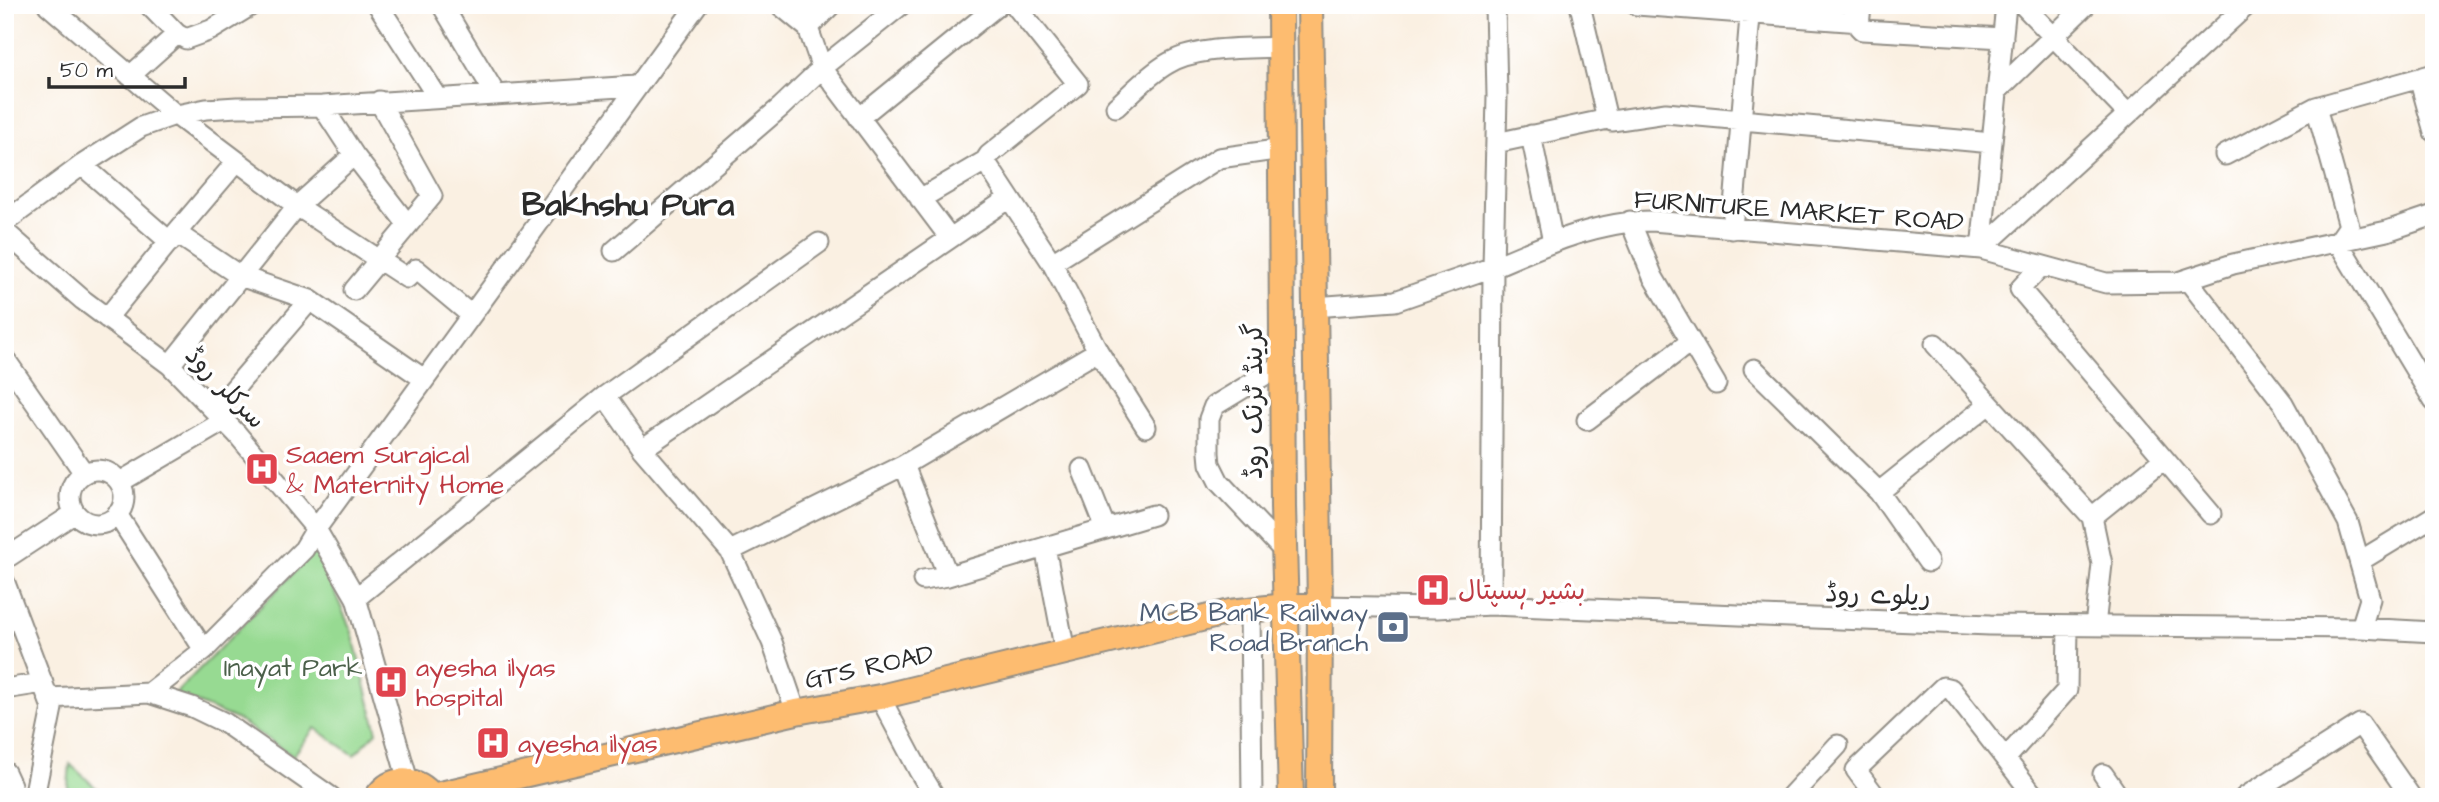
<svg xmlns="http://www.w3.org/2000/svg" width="2439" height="802" viewBox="0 0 2439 802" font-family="'Architects Daughter','Playpen Sans Arabic',sans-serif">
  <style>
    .green { fill: #97da92; stroke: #61825e; stroke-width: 2 }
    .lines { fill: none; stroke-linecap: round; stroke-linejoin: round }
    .minor-casing { stroke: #928e86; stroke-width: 23 }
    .major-casing { stroke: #928e86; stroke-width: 28 }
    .minor { stroke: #fff; stroke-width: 19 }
    .major { stroke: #fdbc70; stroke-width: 24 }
    .labels { text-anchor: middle; stroke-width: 7; stroke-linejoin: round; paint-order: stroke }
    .street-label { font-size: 26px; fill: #2b2b2b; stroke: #fff }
    .health-label { font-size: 26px; fill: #be3a42; stroke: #fff; text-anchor: start }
    .service-label { font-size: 26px; fill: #4e5e75; stroke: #fff; text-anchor: end }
    .park-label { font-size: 26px; fill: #4b604a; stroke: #fff }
    .district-label { font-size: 33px; font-weight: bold; fill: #2b2b2b; stroke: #fff }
  </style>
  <rect width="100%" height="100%" fill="#fff"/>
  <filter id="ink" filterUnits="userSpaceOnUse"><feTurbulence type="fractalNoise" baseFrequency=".0143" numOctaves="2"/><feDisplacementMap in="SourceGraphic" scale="14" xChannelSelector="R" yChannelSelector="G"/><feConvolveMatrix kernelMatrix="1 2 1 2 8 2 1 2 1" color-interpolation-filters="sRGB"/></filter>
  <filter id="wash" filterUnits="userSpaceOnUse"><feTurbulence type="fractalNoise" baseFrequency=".00686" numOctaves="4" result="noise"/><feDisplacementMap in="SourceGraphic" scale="28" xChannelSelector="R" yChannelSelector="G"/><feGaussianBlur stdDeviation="1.57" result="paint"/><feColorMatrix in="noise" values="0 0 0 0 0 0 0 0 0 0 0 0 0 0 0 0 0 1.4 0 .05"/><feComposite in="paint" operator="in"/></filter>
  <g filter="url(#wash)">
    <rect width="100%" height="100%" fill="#faf0e2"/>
    <!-- green -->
    <path class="green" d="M 316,550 L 352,632 L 377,732 L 354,755 L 315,728 L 293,756 L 238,720 L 175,694 Z
      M 70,764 L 106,797 L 67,797 Z"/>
  </g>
  <g filter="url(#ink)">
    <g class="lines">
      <defs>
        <path id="minor" d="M 48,5 L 176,115 L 237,161 L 297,206 L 407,278 L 416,269 L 471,315
          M 378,5 L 438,98
          M 442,5 L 496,95
          M 901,5 L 822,68 L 950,238
          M 1580,5 L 1606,115 L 1612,121 L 1666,113 L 1992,143
          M 1637,5 L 1860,22
          M 1861,5 L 1859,27 L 1862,30 L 2003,38
          M 2023,5 L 2128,114
          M 808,28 L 831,5
          M 177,34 L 186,39 L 211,30 L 252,5
          M 130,76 L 177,34 L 149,5
          M 2419,78 L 2434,132
          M 1997,91 L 2086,5
          M 322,106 L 354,155
          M 1116,107 C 1132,93 1148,75 1167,64 C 1195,46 1247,49 1281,47
          M 2316,107 L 2349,226 L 2338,242 L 2434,401
          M 859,118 L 998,5
          M 1531,135 L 1553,242
          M 1496,143 L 1608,119
          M 2225,155 L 2316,107 L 2434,74
          M 985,161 L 1052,263 L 1098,351 L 1146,427
          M 82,165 L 170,242
          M 920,199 L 985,161 L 989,155 L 1078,84 L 1015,5
          M 1630,221 L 1653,277 L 1716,384
          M 5,222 L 82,165 L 141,127 L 172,116 L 206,109 L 237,107 L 322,106 L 636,86
          M 1732,229 L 1751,5
          M 5,232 L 83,300 L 170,365 L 237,434 L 316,529 L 356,598 L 408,781
          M 176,233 L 240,276 L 310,300 L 215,411
          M 1981,249 L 2247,5
          M 1981,249 L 2006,5
          M 614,251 L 781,107 L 822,68 L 808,28 L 780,5
          M 1052,263 L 1219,158 L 1282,149
          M 2041,266 L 2020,289 L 2211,514
          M 2187,279 L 2283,403 L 2348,522 L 2370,599 L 2361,628
          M 354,290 L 432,196 L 379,101
          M 310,300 L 424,379
          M 1314,307 L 1395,301 L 1493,267 L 1497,96 L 1495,5
          M 107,318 L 176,233 L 237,161
          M 1935,344 L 2092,517 L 2102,564 L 2095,626
          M 5,359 L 84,473
          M 1283,364 L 1214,406 L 1209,419 L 1209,453 L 1210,464 L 1219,482 L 1284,551
          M 170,365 L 297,206 L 354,155 L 408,225
          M 1754,369 L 1879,492 L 1928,562
          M 605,396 L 819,243
          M 1587,420 L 1690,342
          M 642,449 L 1009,198
          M 904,465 L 1098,351
          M 1082,469 L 1106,529
          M70 497a27 27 0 1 1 54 0a27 27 0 1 1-54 0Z
          M 120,482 L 224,421
          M 1879,492 L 1989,404
          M 2092,517 L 2164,459
          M 1045,547 L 1065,652
          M 730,551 L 904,465 L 948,576 L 1153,515
          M 5,559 L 75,513
          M 2360,561 L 2434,516
          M 923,580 L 948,576
          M 5,583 L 52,708 L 34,797
          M 356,598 L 605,396 L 642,449 L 730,551 L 772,642 L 796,712
          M 1491,605 L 1493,267 C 1542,246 1597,221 1652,221 L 1981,249 L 2106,283 L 2178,282 L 2233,264 L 2387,231 L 2434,215
          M 1320,606 L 1437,608 L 1491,605 L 1990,625 L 2361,628 L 2434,632
          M 1250,608 L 1252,797
          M 204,650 L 304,549 L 316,529 L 697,5
          M 5,689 L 43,683
          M 149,693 L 192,707 L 225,723 L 331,797
          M 880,697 L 919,771 L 935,797
          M 49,698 L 149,693 L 204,650 L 117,514
          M 2006,758 L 2067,690 L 2068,626
          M 5,772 L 11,785 L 5,786
          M 2103,774 L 2119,797
          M 1790,797 L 1838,745
          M 1876,797 L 1856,770 L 1943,687 L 1951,689 L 2035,797
          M 2245,797 L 2360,724 L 2411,797"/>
        <path id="major" d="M 1280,5 L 1283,507 L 1291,797
          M 1310,5 L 1320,606 L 1319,797
          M 432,796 L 796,712 L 880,697 L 1230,612 L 1286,606 L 1320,606
          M 377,797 C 392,775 417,777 433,797"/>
      </defs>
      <!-- minor casing -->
      <use href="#minor" class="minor-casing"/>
      <!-- major casing -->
      <use href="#major" class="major-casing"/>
      <!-- minor -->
      <use href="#minor" class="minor"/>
      <!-- major -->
      <use href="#major" class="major"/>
    </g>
  </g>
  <!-- icons -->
  <defs>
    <symbol id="hospital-square" viewBox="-11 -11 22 22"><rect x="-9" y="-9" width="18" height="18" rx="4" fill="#e0444e" stroke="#fff"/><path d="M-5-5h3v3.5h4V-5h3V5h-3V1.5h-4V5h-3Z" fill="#fff"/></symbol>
    <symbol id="bank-square" viewBox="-11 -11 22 22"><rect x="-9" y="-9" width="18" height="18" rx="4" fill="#5c6f8a" stroke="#fff"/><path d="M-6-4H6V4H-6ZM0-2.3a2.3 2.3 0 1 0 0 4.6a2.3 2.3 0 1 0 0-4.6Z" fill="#fff"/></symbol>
  </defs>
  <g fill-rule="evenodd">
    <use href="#hospital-square" x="243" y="450" width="38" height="38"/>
    <use href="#hospital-square" x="1414" y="571" width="38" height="38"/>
    <use href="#bank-square" x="1374" y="608" width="38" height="38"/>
    <use href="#hospital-square" x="372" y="663" width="38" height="38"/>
    <use href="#hospital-square" x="474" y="724" width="38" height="38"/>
  </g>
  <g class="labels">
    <!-- street labels -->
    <g class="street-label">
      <text transform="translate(1799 210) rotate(4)" y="9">FURNITURE MARKET ROAD</text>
      <text transform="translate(226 387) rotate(46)" y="9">سرکلر روڈ</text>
      <text transform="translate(1253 401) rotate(-90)" y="9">گرینڈ ٹرنک روڈ</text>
      <text transform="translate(1878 594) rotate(2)" y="9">ریلوے روڈ</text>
      <text transform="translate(869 666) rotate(-12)" y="9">GTS ROAD</text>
    </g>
    <!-- health labels -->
    <g class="health-label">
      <text x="286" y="463">Saaem Surgical<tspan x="286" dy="30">&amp; Maternity Home</tspan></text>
      <text x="1458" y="599">بشیر ہسپتال</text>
      <text x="416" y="676">ayesha ilyas<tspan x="416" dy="30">hospital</tspan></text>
      <text x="518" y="752">ayesha ilyas</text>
    </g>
    <!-- service labels -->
    <g class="service-label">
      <text x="1368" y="621">MCB Bank Railway<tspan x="1368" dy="30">Road Branch</tspan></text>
    </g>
    <!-- park labels -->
    <g class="park-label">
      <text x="293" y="676">Inayat Park</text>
    </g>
    <!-- district labels -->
    <g class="district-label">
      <text x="628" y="215">Bakhshu Pura</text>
    </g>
  </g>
  <!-- margin -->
  <rect width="2439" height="802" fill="none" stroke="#fff" stroke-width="28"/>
  <!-- scale -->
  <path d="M49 77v10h136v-10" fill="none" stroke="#2b2b2b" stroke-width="3.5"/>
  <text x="60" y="77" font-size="21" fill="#2b2b2b" stroke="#ffffff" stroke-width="5" paint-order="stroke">50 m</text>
</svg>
